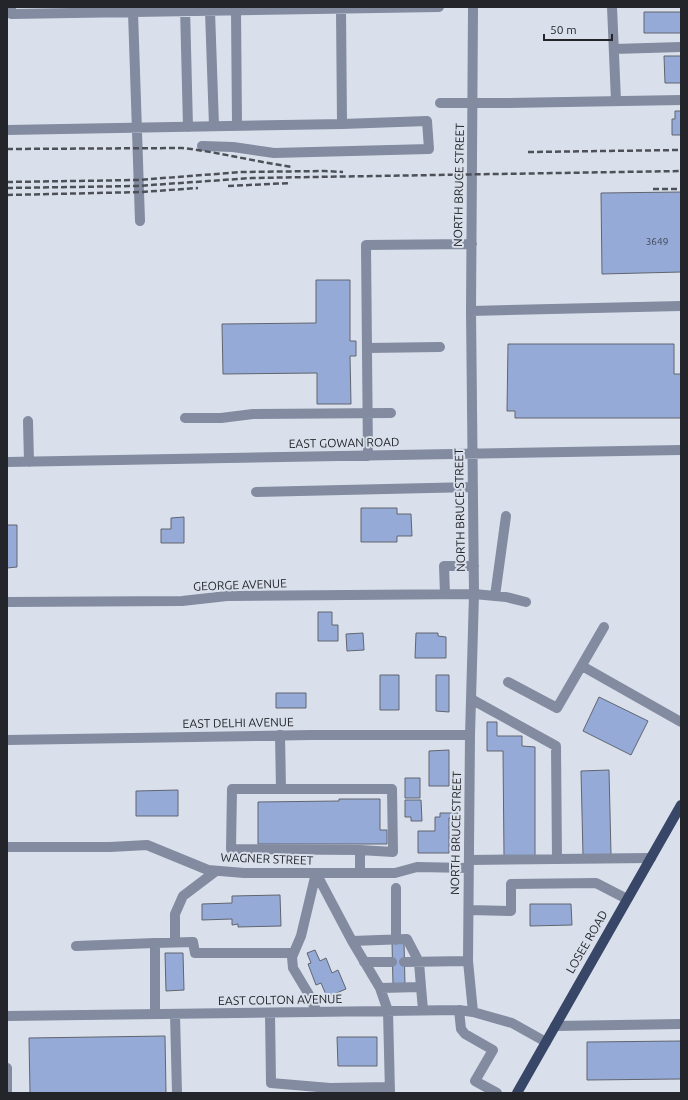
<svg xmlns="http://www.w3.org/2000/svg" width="688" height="1100" viewBox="0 0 688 1100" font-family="Ubuntu,sans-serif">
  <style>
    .building { fill: #95aad7; stroke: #60656f }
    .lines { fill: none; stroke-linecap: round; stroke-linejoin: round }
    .minor { stroke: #828b9f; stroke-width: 10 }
    .major { stroke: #384667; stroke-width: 10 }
    .rail { stroke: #4d5056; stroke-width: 2.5; stroke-dasharray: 6 3; stroke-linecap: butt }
    .labels { text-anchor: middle; stroke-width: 4; stroke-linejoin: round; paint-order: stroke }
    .number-label { font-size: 10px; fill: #404655 }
    .street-label { font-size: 12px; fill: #23252a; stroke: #dae0eb }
  </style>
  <rect width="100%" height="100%" fill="#dae0eb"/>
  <!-- building -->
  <path class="building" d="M 644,12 L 681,12 L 681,33 L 644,33 Z
    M 664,56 L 681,56 L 681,83 L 665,83 Z
    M 675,111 L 681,111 L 681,135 L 672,135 L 672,119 L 675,119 Z
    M 681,192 L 681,272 L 602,274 L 601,193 Z
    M 316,280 L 350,280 L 350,341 L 356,341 L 356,356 L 350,356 L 351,404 L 317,404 L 317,373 L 223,374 L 222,324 L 316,323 Z
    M 508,344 L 674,344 L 674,374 L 681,374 L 681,418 L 515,418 L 515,411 L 507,411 Z
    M 361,508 L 397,508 L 397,514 L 411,514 L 412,536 L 397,536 L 397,542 L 361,542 Z
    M 184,517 L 184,543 L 161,543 L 161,529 L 171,529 L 171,518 Z
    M 7,525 L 17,525 L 17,567 L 7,568 Z
    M 318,612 L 332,612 L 332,625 L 338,625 L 338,641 L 318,641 Z
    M 363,633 L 364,650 L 347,651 L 346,634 Z
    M 416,633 L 438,633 L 438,636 L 446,637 L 446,658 L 415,658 Z
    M 380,675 L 399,675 L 399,710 L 380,710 Z
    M 436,675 L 449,675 L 449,712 L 436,711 Z
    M 276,693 L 306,693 L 306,708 L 276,708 Z
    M 599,697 L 648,721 L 631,755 L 583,731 Z
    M 487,722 L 497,722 L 497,736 L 522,736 L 522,746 L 535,747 L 535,856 L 504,856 L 503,751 L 487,751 Z
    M 449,750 L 449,786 L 429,786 L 429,751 Z
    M 609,770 L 611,855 L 583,855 L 581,771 Z
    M 405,778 L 420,778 L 420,798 L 405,798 Z
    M 178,790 L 178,816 L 136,816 L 136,791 Z
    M 339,799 L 380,799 L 380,830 L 387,830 L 387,844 L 258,844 L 258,802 L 339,801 Z
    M 405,800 L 421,800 L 422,821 L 411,821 L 411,817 L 405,817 Z
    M 440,813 L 458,813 L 458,818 L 449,818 L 449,853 L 418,853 L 418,831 L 435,831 L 435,817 L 440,817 Z
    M 280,895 L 281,926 L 238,927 L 238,924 L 232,925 L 232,919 L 202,920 L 202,904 L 232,903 L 232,896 Z
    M 530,904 L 571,904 L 572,925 L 530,926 Z
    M 392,942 L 404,942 L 405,985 L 393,985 Z
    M 315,950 L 320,961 L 326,958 L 332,973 L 338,970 L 346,989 L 327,997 L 321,983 L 316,985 L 308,964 L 311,963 L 307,953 Z
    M 165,953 L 183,953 L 184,990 L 166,991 Z
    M 165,1036 L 166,1093 L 30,1093 L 29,1038 Z
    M 337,1037 L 377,1037 L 377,1066 L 338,1066 Z
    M 681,1041 L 681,1079 L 587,1080 L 587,1042 Z"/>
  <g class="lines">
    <!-- minor -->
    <path class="minor" d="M 11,7 L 11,14 L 439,7
      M 185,7 L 188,127
      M 612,7 L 616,101
      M 236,10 L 237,126
      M 210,11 L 214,126
      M 133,12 L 140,221
      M 614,49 L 681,47
      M 440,103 L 505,103 L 681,100
      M 7,130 L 342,124 L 341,9
      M 202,146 L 233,147 L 274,153 L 429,149 L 427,121 L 342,124
      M 471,311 L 681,306
      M 367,348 L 440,347
      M 185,418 L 221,418 L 253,414 L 391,413
      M 28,421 L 29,462
      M 368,456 L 366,245 L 472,244
      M 7,462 L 681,450
      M 256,492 L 473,487
      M 445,594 L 444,566 L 474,566
      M 495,596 L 506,516
      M 7,602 L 182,601 L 227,596 L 474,594 L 506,597 L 526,602
      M 582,666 L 681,722
      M 508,682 L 557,708 L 604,627
      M 471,699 L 556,746 L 557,859
      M 280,735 L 281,789 L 232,789 L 231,849 L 360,850 L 360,873
      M 7,740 L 311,735 L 470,735
      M 281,789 L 392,789 L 393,852 L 360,850
      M 7,847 L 110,847 L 147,845 L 208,870 L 244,873 L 395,873 L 417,867 L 469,868
      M 469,860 L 651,858
      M 316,873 L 352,941 L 380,988 L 388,1011 L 390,1093
      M 316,873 L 301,936 L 292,957 L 293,968 L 308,993 L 317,1012
      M 396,888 L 396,940
      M 469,910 L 511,911 L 511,884 L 596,883 L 627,899
      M 352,941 L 407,939 L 419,962 L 421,987
      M 175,942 L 175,914 L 183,896 L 216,871
      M 155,943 L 193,942 L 195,953 L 293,953
      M 76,946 L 155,943 L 155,1014
      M 364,962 L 392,962
      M 404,962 L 468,961
      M 380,988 L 421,987 L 423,1010
      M 459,1010 L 461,1029 L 465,1034 L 493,1050 L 475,1081 L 497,1093
      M 473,1012 L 468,961 L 470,735 L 474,594 L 471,311 L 473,7
      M 270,1013 L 271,1083 L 330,1088 L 390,1087
      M 175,1014 L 177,1093
      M 7,1016 L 459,1010 L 473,1012 L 512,1023 L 546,1042
      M 555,1026 L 681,1024
      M 7,1068 L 7,1093"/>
    <!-- major -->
    <path class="major" d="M 517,1093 L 681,805"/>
    <!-- rail -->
    <path class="rail" d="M 7,149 L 182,148 C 219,152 256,162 293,167
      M 528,152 L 681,150
      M 7,182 L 138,180 L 242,172 L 325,171 L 343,172
      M 228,186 L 291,183
      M 7,188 L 137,186 L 252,178 L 681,171
      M 653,189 L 681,189
      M 7,195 L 141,192 L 198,188"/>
  </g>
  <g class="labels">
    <!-- number labels -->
    <g class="number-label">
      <text x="657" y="245">3649</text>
    </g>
    <!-- street labels -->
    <g class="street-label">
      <text transform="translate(459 185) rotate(-89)" y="4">NORTH BRUCE STREET</text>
      <text transform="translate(344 443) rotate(-1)" y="4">EAST GOWAN ROAD</text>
      <text transform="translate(460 510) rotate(-91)" y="4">NORTH BRUCE STREET</text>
      <text transform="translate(240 585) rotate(-2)" y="4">GEORGE AVENUE</text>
      <text transform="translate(238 723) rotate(-1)" y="4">EAST DELHI AVENUE</text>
      <text transform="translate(456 833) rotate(-89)" y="4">NORTH BRUCE STREET</text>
      <text transform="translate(267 859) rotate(2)" y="4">WAGNER STREET</text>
      <text transform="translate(587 942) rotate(-60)" y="4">LOSEE ROAD</text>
      <text transform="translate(280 1000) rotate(-1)" y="4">EAST COLTON AVENUE</text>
    </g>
  </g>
  <!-- border -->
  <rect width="688" height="1100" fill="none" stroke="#23252a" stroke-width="16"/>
  <!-- scale -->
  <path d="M544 34v6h68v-6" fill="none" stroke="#23252a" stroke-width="2"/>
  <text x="550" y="34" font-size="12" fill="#23252a" stroke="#dae0eb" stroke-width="3" paint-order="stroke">50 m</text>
</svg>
